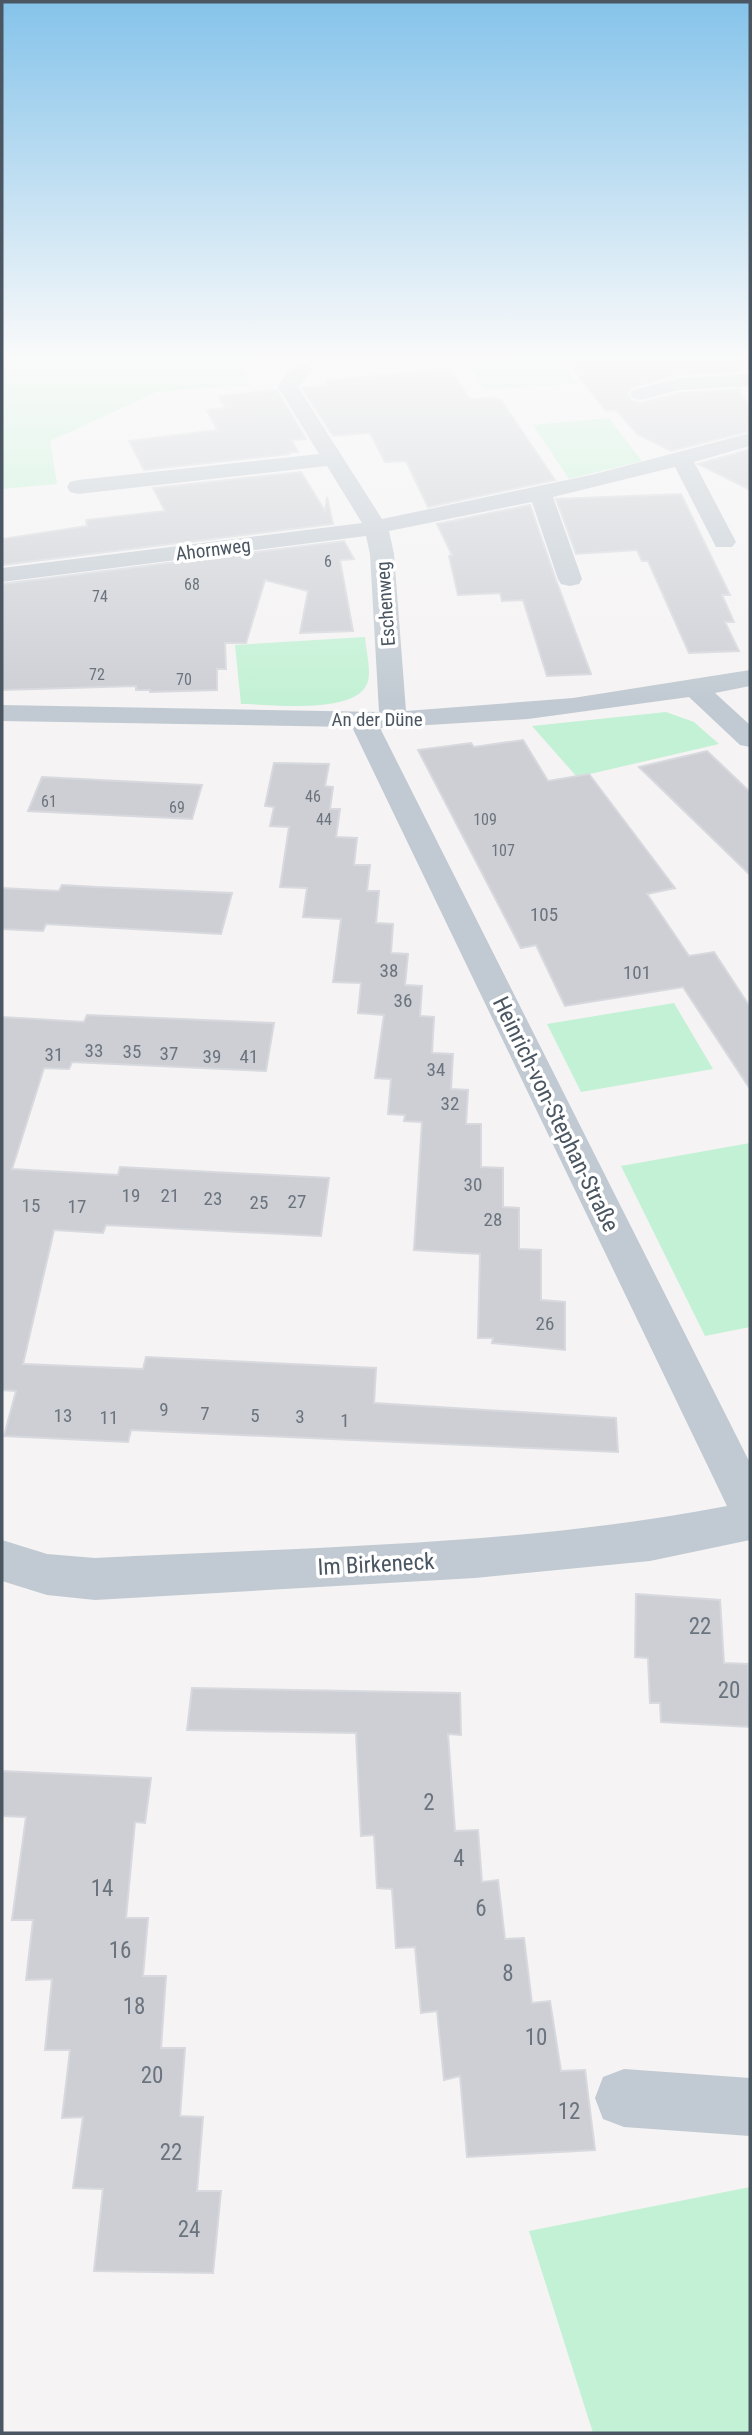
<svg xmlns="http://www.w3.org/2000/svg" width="752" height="2435" viewBox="0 0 752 2435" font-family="'Roboto Condensed',sans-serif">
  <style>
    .green { fill: #c3f1d5 }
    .building { fill: #cdcfd5; stroke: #d7d9de; stroke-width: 2 }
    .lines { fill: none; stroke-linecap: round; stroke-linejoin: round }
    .minor { fill: #c1cad2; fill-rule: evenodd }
    .labels { text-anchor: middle; stroke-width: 7; stroke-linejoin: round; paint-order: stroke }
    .far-number-label { font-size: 16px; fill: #6b747e }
    .far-street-label { font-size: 19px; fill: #4a5661; stroke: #fff }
    .number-label { font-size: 19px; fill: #6b747e }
    .street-label { font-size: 23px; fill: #4a5661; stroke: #fff }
    .near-number-label { font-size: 23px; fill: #6b747e }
  </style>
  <rect width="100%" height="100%" fill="#f5f3f3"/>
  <!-- green -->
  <path class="green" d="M 2,360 L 240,360 L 250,385 L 157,392 L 50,441 L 57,484 L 2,489 Z
    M 465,360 L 561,360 L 578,384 L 485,390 Z
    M 609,418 L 642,461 L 569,479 L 533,425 Z
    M 365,637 C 366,650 371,669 368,681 C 359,716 269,704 241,704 L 235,645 Z
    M 666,712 L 694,722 L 719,744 L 577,777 L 532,726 Z
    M 674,1003 L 713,1069 L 581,1092 L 547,1024 Z
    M 750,1143 L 750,1327 L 705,1336 L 621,1166 Z
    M 750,2187 L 750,2433 L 593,2433 L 529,2231 Z"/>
  <!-- building -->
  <path class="building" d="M 566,360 L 739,360 L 740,372 L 678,375 L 632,387 L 627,394 L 632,401 L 641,403 L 679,393 L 740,389 L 741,396 L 750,405 L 750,431 L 671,451 L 637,434 L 616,410 L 606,411 Z
    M 450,369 L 470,399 L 491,398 L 501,400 L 555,480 L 428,507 L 406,461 L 385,462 L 370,433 L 333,436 L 302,388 L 329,385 L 326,380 Z
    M 277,390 L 306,439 L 292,440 L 298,452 L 289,452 L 290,454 L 144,470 L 129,441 L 217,430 L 207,410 L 225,408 L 219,396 Z
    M 750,449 L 750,490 L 698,464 Z
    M 301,472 L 325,511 L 327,497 L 333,524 L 2,565 L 2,539 L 87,526 L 86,520 L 165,511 L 153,488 Z
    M 681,494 L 730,595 L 722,595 L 734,622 L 725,622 L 739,651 L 689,653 L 648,561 L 642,561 L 637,550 L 576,554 L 556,499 Z
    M 530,505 L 556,580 L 591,674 L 547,676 L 523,600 L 502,601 L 500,593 L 458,595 L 449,556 L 452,555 L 437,524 Z
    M 344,541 L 354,559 L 340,560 L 353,631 L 300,633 L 308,591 L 265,580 L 246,643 L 225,643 L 226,669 L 217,669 L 217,690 L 150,692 L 150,690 L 136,690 L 136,686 L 2,690 L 2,584 Z
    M 523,740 L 548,781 L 589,774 L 675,888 L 647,894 L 689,956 L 714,952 L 750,1007 L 750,1089 L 683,987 L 565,1006 L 536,945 L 521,948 L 418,750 L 471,743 L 474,747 Z
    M 707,751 L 750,792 L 750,875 L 639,767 Z
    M 274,763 L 329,764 L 325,786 L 333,787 L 330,809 L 340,809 L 336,837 L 357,838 L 354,865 L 370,865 L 367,891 L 379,891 L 376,923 L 393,924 L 391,953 L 408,954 L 405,985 L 422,986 L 420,1016 L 434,1017 L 432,1053 L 453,1054 L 451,1089 L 468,1090 L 466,1124 L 481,1124 L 481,1167 L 503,1168 L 503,1207 L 519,1208 L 519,1249 L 541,1250 L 541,1300 L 565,1302 L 565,1350 L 492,1343 L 493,1338 L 478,1338 L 480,1254 L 414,1250 L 422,1122 L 404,1121 L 405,1115 L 388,1114 L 391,1079 L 375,1078 L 384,1015 L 358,1013 L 361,983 L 333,982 L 341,919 L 303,917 L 307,888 L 280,887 L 289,827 L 270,826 L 274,807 L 265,806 Z
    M 42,777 L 119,781 L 202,785 L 192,819 L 28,811 Z
    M 62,885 L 96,887 L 232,893 L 221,934 L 46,924 L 43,931 L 2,929 L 2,888 L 59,891 Z
    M 87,1015 L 274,1023 L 266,1071 L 72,1062 L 69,1069 L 44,1068 L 12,1169 L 118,1175 L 120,1167 L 329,1178 L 321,1236 L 106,1225 L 103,1233 L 54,1230 L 23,1364 L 143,1369 L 146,1357 L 376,1368 L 374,1403 L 616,1418 L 618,1452 L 131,1430 L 128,1442 L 4,1436 L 16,1391 L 2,1390 L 2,1017 L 84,1022 Z
    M 636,1594 L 720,1600 L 724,1663 L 748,1664 L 750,1727 L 661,1722 L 660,1703 L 650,1703 L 648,1658 L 635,1657 Z
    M 192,1688 L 460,1693 L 461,1735 L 448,1734 L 455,1831 L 478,1830 L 482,1882 L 498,1880 L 505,1939 L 524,1938 L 532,2003 L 550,2001 L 561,2071 L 585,2070 L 595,2150 L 467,2157 L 460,2076 L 444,2080 L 437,2011 L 421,2013 L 415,1947 L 396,1948 L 392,1889 L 377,1888 L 374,1835 L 361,1836 L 356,1733 L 187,1730 Z
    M 2,1771 L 151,1778 L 145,1823 L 135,1822 L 126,1918 L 148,1918 L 143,1976 L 166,1976 L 161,2048 L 185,2048 L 180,2116 L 203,2117 L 197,2191 L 221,2191 L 213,2273 L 94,2271 L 103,2189 L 73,2188 L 83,2117 L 62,2118 L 70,2050 L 45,2050 L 52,1979 L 26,1980 L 33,1920 L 12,1920 L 26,1817 L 2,1816 Z"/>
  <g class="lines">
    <!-- minor -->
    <path class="minor" d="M 303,364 L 313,370 L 298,387 L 382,519 L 595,474 L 750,433 L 750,446 L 694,462 L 736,542 L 732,547 L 716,547 L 675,467 L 553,497 L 582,579 L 579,584 L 570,586 L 561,584 L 558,579 L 532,502 L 389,531 L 394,554 L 406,711 L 573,698 L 750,670 L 750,686 L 715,693 L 750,725 L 750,747 L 740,745 L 689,697 L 528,719 L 380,728 L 750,1463 L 750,1540 L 650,1561 L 475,1578 L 95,1600 L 47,1595 L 2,1581 L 2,1540 L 47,1554 L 95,1558 C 304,1547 521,1546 727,1506 L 352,727 L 2,721 L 2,705 L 379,712 L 370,554 L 366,536 L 2,582 L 2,568 L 362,523 L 327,466 L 78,494 L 70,492 L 67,487 L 70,482 L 78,480 L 319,454 L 278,387 L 287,372 Z
      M 750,374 L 750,386 L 679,390 L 640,400 L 633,398 L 630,394 L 633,390 L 679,378 Z
      M 624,2069 L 750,2078 L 750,2136 L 624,2127 L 603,2119 L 595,2098 L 603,2077 Z"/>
  </g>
  <!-- sky -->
  <linearGradient id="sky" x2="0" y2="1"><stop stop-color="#85c3ea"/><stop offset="0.51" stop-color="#fafafa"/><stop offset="1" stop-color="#fafafa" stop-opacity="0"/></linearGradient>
  <rect width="752" height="701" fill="url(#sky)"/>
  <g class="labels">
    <!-- far-number labels -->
    <g class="far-number-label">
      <text x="328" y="567">6</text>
      <text x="192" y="590">68</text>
      <text x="100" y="602">74</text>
      <text x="97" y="680">72</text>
      <text x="184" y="685">70</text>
      <text x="313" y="802">46</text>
      <text x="49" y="807">61</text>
      <text x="177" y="813">69</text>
      <text x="324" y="825">44</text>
      <text x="485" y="825">109</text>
      <text x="503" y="856">107</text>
    </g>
    <!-- far-street labels -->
    <g class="far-street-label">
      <text transform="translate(213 549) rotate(-7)" y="7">Ahornweg</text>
      <text transform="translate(385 604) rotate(-94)" y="7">Eschenweg</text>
      <text x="377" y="726">An der Düne</text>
    </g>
    <!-- number labels -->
    <g class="number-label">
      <text x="544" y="921">105</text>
      <text x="389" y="977">38</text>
      <text x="637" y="979">101</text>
      <text x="403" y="1007">36</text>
      <text x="94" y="1057">33</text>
      <text x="132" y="1058">35</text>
      <text x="169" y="1060">37</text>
      <text x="54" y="1061">31</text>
      <text x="212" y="1063">39</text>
      <text x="249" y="1063">41</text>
      <text x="436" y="1076">34</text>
      <text x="450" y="1110">32</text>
      <text x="473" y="1191">30</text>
      <text x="131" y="1202">19</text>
      <text x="170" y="1202">21</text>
      <text x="213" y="1205">23</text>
      <text x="297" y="1208">27</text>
      <text x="259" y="1209">25</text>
      <text x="31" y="1212">15</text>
      <text x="77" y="1213">17</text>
      <text x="493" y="1226">28</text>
      <text x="545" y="1330">26</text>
      <text x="164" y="1416">9</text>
      <text x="205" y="1420">7</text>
      <text x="63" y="1422">13</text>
      <text x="255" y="1422">5</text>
      <text x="300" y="1423">3</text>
      <text x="109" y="1424">11</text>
      <text x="345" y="1427">1</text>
    </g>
    <!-- street labels -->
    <g class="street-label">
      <text transform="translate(556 1114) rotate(64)" y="8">Heinrich-von-Stephan-Straße</text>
      <text transform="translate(376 1564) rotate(-3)" y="8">Im Birkeneck</text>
    </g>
    <!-- near-number labels -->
    <g class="near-number-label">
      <text x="700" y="1634">22</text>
      <text x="729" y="1698">20</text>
      <text x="429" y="1810">2</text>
      <text x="459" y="1866">4</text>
      <text x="102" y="1896">14</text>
      <text x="481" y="1916">6</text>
      <text x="120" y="1958">16</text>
      <text x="508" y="1981">8</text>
      <text x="134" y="2014">18</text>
      <text x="536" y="2045">10</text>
      <text x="152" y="2083">20</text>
      <text x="569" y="2119">12</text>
      <text x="171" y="2160">22</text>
      <text x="189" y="2237">24</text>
    </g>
  </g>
  <!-- border -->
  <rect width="752" height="2435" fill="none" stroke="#4a5661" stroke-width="7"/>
</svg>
